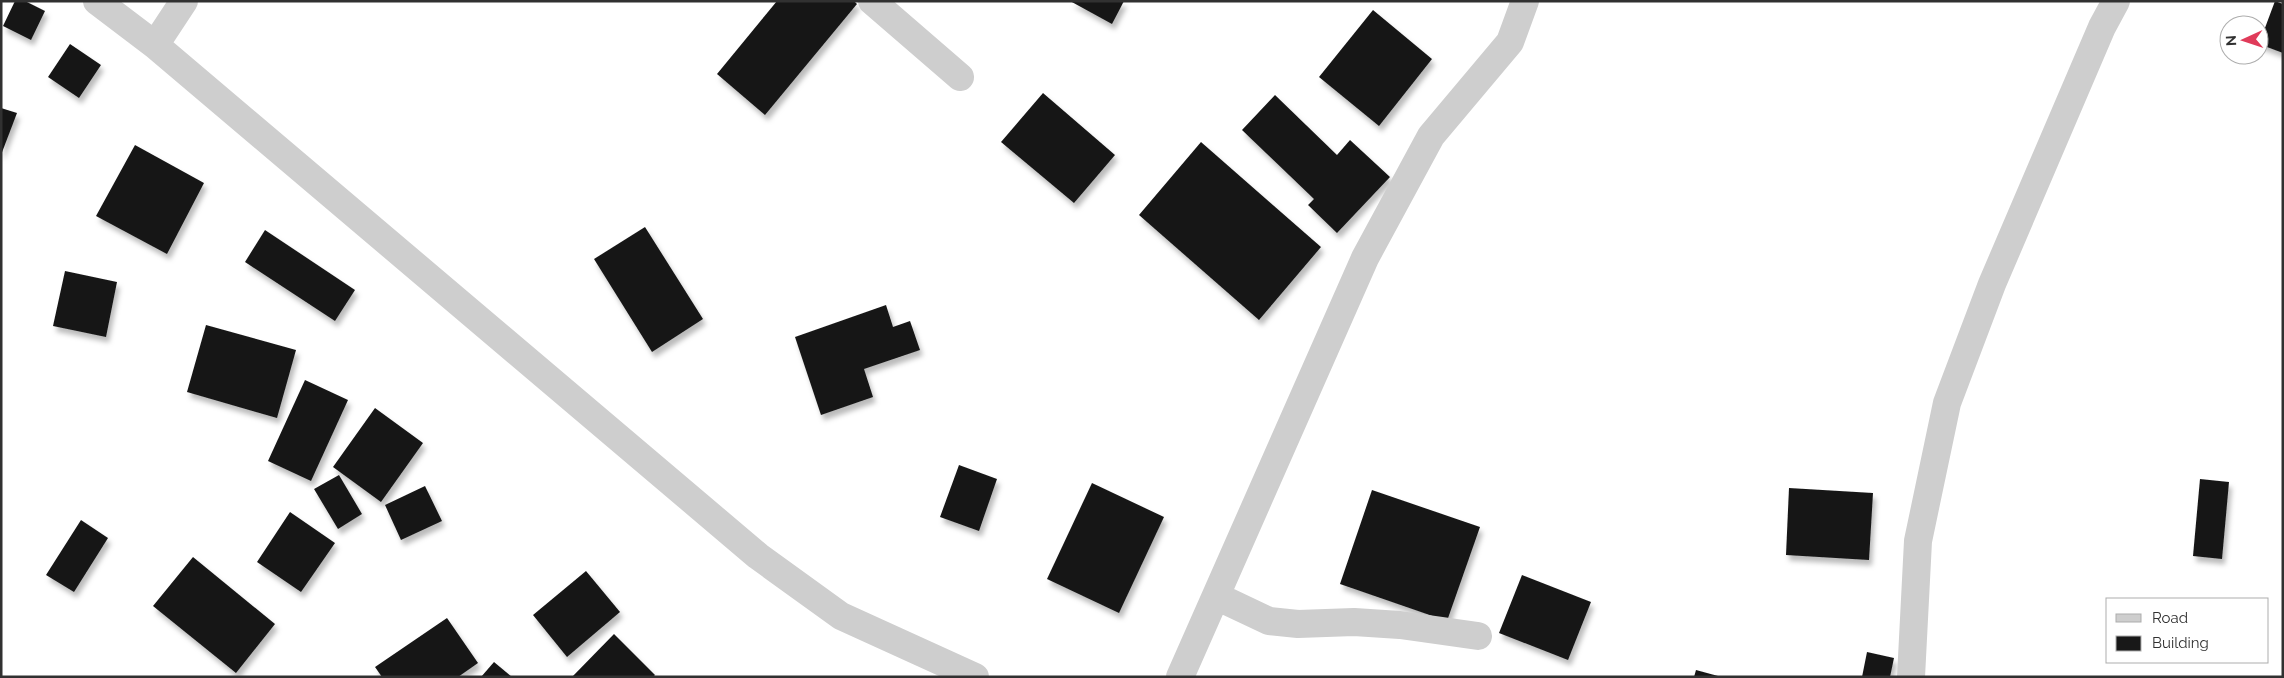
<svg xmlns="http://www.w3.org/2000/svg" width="2284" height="678" viewBox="0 0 2284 678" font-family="Raleway,sans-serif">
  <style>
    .building { fill: #181818; filter: url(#shadow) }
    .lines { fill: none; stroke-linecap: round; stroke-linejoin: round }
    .minor { stroke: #cecece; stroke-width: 28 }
  </style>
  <defs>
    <filter id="shadow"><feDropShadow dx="3" dy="5.5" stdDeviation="2.5" flood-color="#0004"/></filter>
  </defs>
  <rect width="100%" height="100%" fill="#fff"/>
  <!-- building -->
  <path class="building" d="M 15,1 L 25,1 L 45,11 L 31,40 L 3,26 Z
    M 777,1 L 854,1 L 857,4 L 765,115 L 717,74 Z
    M 1070,1 L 1124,1 L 1112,24 Z
    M 2275,1 L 2283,4 L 2283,53 L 2259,44 Z
    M 1373,10 L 1432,59 L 1379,126 L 1319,77 Z
    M 70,44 L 101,65 L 79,98 L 48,77 Z
    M 1043,93 L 1115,155 L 1074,203 L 1001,142 Z
    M 1275,95 L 1337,155 L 1350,140 L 1390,177 L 1337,233 L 1308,205 L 1314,199 L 1242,130 Z
    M 1,108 L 17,113 L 1,155 Z
    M 1201,142 L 1321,247 L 1259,320 L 1139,215 Z
    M 135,145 L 204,183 L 167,254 L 96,216 Z
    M 645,227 L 703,319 L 652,352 L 594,259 Z
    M 265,230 L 355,290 L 335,321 L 245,262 Z
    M 65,271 L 117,282 L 106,337 L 53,326 Z
    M 886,305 L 893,327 L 910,321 L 920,350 L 864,369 L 873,397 L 821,415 L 795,337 Z
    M 206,325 L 296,350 L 277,418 L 187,392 Z
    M 305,380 L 348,400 L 311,481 L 268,461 Z
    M 375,408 L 423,443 L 381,502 L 333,467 Z
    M 959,465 L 997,479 L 979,531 L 940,517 Z
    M 339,475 L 362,514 L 338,529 L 314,489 Z
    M 2200,479 L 2229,482 L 2222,559 L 2193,556 Z
    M 1092,483 L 1164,517 L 1119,613 L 1047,579 Z
    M 425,486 L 442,521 L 401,540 L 385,505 Z
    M 1789,488 L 1873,493 L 1869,560 L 1786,555 Z
    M 1372,490 L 1480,527 L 1447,621 L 1340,584 Z
    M 290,512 L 335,543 L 301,592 L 257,562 Z
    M 81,520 L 108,538 L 74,592 L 46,575 Z
    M 193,557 L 275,624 L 236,673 L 153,606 Z
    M 586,571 L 620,612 L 567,657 L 533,615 Z
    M 1522,575 L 1591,602 L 1568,660 L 1499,633 Z
    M 447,618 L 478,663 L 458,677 L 382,677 L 375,667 Z
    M 614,634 L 655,675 L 653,677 L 572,677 Z
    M 1867,652 L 1894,658 L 1890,677 L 1862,677 Z
    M 494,662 L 512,677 L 481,677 Z
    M 1696,670 L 1718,676 L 1718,677 L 1694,677 Z"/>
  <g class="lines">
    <!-- minor -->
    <path class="minor" d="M 97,1 L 155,45 L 758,556 L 841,616 L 975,677
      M 872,1 L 960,77
      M 155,45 L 184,1
      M 1216,596 L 1269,621 L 1298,624 L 1354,622 L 1400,625 L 1478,636
      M 1180,677 L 1365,258 L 1431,136 L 1510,42 L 1525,1
      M 1911,677 L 1918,541 L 1947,403 L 1992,284 L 2102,27 L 2116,1"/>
  </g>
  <!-- border -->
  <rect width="2284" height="678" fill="none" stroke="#313131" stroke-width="5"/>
  <!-- legend -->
  <rect x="2106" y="598" width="162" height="65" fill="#ffffff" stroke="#adadad"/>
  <rect x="2116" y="614" width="25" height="8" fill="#cecece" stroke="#adadad"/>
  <text x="2152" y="623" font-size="15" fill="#313131">Road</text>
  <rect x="2116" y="636" width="25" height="15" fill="#181818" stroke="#adadad"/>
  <text x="2152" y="648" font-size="15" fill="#313131">Building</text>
  <!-- north arrow -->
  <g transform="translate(2244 40) rotate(267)"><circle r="24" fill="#ffffff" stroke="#adadad"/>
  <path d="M0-4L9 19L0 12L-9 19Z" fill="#e03b5a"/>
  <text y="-8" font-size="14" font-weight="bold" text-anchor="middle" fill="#313131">N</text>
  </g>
</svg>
